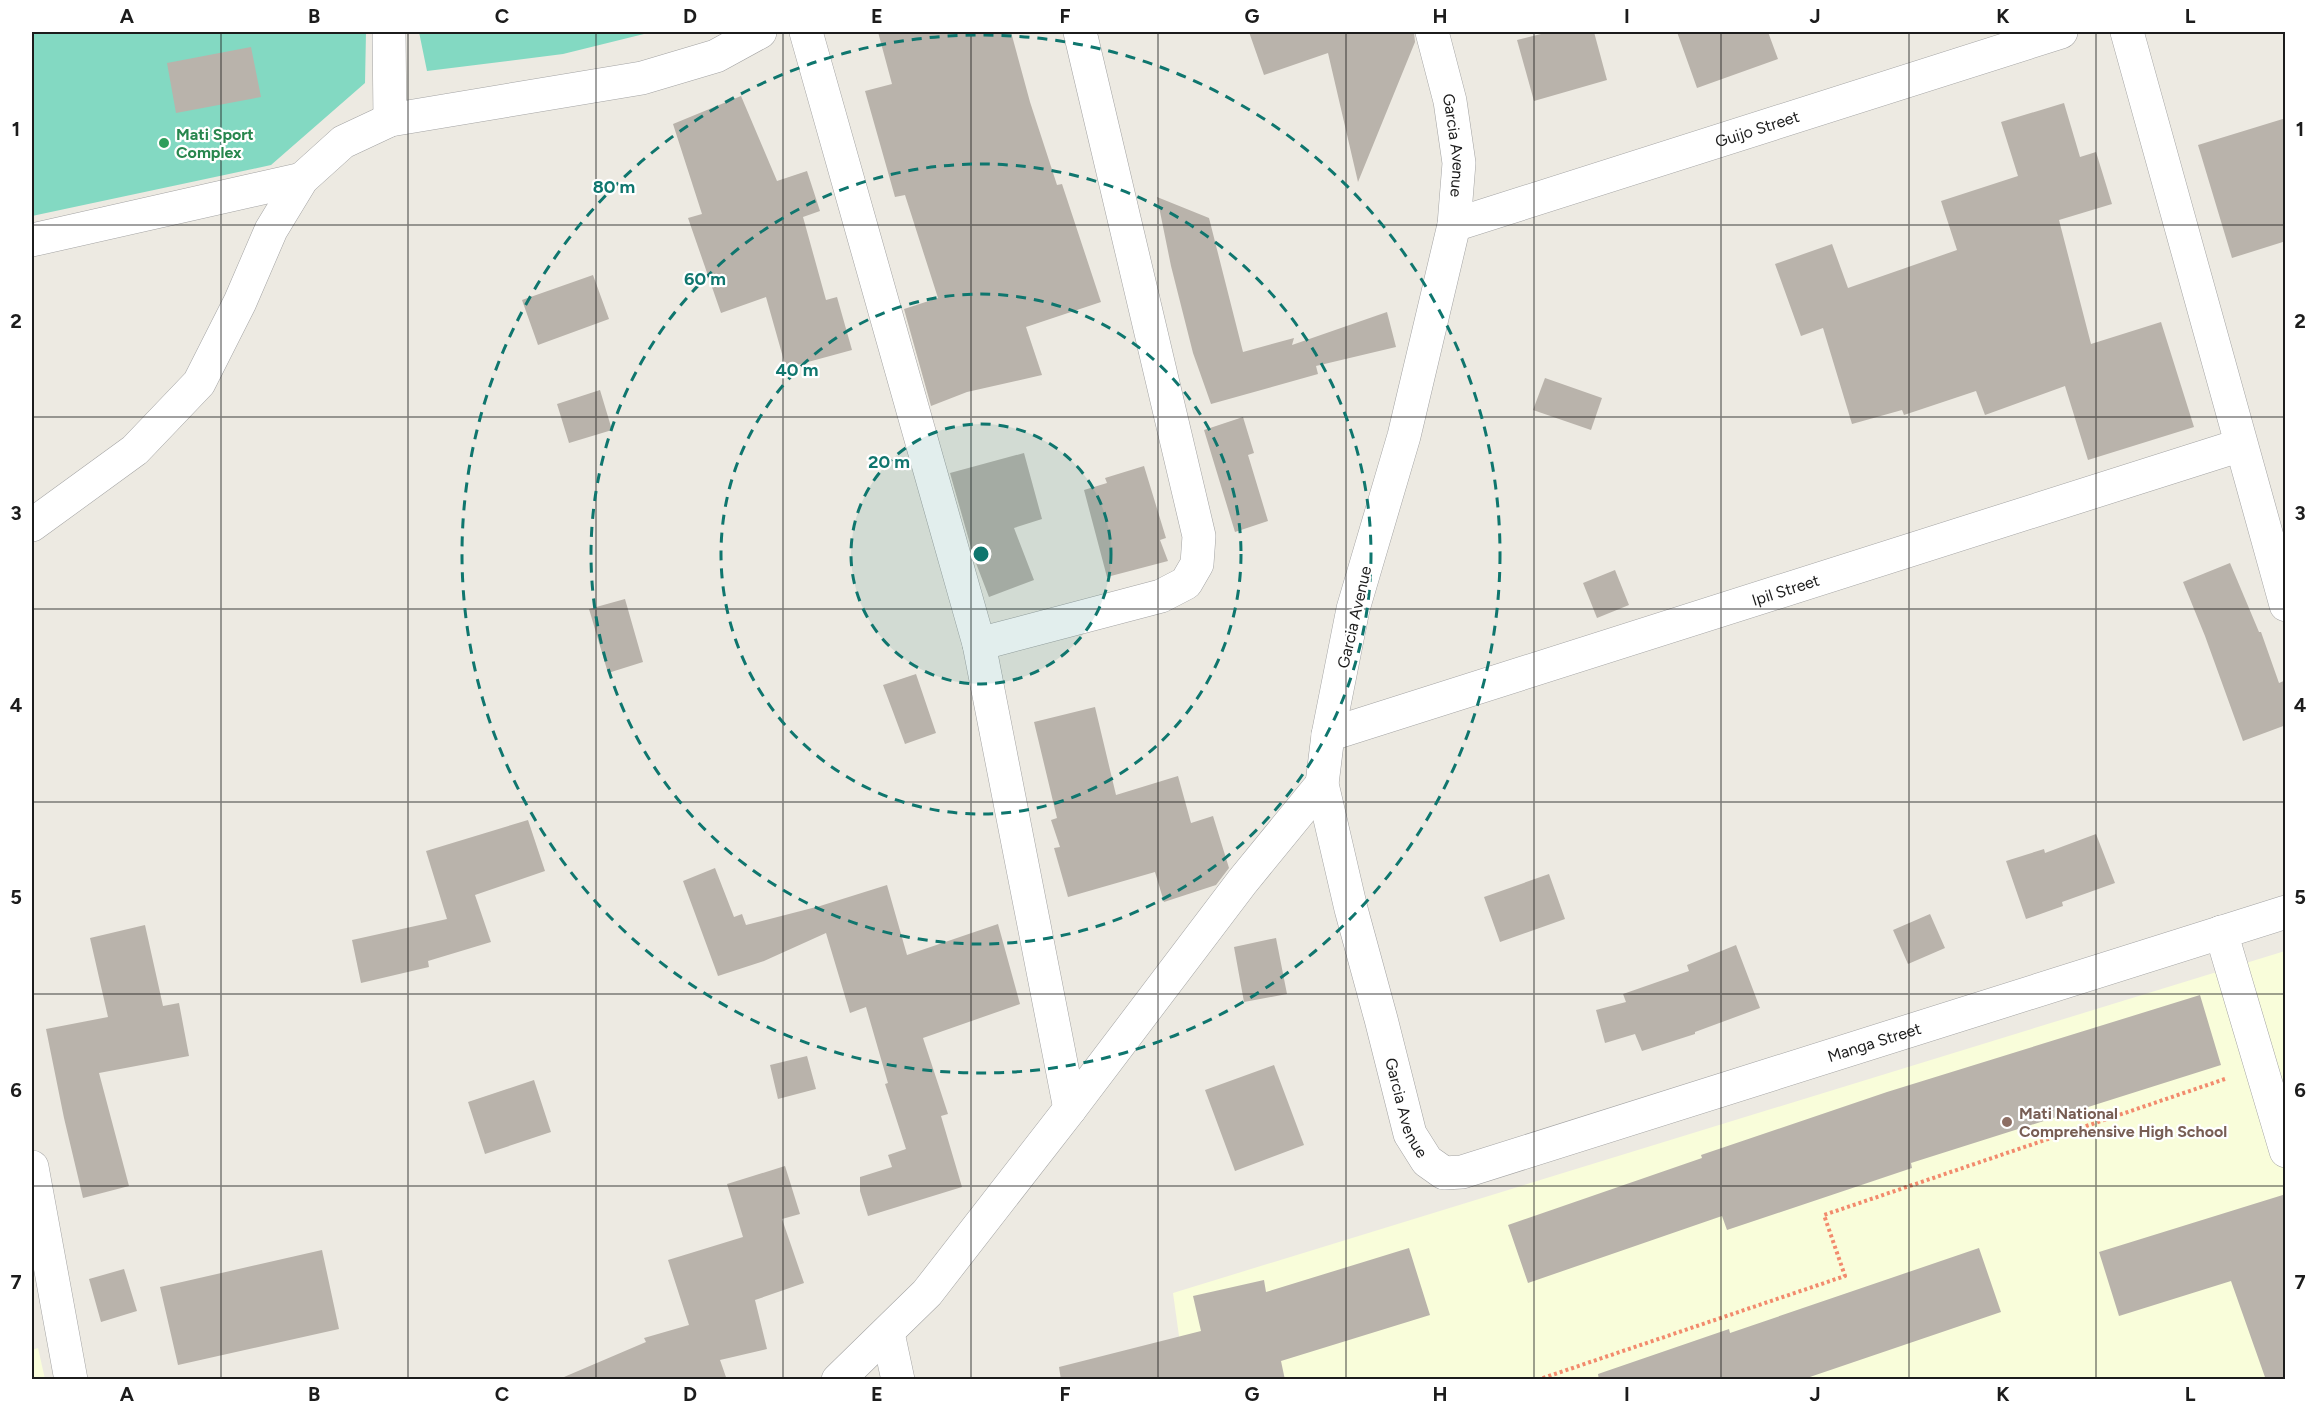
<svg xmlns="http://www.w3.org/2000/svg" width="2317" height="1411" viewBox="0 0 2317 1411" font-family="Figtree,sans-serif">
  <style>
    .education { fill: #f9fdda }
    .pitch { fill: #83d9c2 }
    .building { fill: #b9b3ab }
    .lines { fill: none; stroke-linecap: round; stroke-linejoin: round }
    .minor-casing { stroke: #a3a3a3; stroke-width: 34 }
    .path { stroke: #f28b6d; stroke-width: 4; stroke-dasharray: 3 3; stroke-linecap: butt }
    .minor { stroke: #fff; stroke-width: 33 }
    .grid { fill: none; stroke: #1c1c1c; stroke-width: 1.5; stroke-opacity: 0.55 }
    .ring { fill: none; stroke: #0f766e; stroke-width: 3; stroke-dasharray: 10 8 }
    .leisure-dot { fill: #2e9e5b; stroke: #fff; stroke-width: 2 }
    .education-dot { fill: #8d6e63; stroke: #fff; stroke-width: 2 }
    .labels { text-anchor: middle; stroke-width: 4.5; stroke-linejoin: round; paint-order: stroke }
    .street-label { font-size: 16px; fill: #1c1c1c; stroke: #fff }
    .leisure-label { font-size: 16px; font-weight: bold; fill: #27864d; stroke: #fff; text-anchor: start }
    .education-label { font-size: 16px; font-weight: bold; fill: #785e54; stroke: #fff; text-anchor: start }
    .centre { fill: #0f766e; stroke: #fff; stroke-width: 3 }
    .ring-label { font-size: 18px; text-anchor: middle; font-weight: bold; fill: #0f766e; stroke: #fff; stroke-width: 4.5; stroke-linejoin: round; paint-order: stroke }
    .neatline { fill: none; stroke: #1c1c1c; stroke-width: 2 }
    .grid-label { font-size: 20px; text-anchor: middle; font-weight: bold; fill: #1c1c1c }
  </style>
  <rect width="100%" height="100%" fill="#edeae2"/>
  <!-- education -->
  <path class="education" d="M 2285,951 L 2285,1379 L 1185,1379 L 1173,1293 Z
    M 38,1348 L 45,1379 L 32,1379 L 32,1350 Z"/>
  <!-- pitch -->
  <path class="pitch" d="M 32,32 L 366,32 L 365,83 L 271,165 L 32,216 Z
    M 419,32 L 652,32 L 563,54 L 427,71 Z"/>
  <!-- building -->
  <path class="building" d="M 878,32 L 1011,32 L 1030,102 L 1057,185 L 1062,184 L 1101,302 L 1026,327 L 1042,375 L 967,392 L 931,406 L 904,309 L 938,298 L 905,195 L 895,197 L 865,91 L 892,84 Z
    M 1249,32 L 1414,32 L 1415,42 L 1358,182 L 1328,53 L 1264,75 Z
    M 1549,32 L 1594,32 L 1607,80 L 1534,101 L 1517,40 Z
    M 1677,32 L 1768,32 L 1778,59 L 1697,88 Z
    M 251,47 L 261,97 L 176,113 L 167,63 Z
    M 741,96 L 777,181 L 807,171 L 820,211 L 803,217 L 826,300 L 837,297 L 852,350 L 786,368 L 766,297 L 721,313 L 688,218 L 702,214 L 673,124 Z
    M 2064,103 L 2080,157 L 2096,152 L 2112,204 L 2059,220 L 2091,344 L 2161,322 L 2194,427 L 2088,460 L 2065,386 L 1985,415 L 1976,391 L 1904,415 L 1902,410 L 1852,424 L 1823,328 L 1801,336 L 1775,264 L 1832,244 L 1848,288 L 1957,250 L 1941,201 L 2018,176 L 2001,122 Z
    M 2286,118 L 2286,241 L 2232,258 L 2198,145 Z
    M 1157,197 L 1209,218 L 1243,352 L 1294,338 L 1292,345 L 1387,312 L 1396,347 L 1316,366 L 1318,374 L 1211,404 L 1193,353 L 1171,266 Z
    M 593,275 L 609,319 L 538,345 L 522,300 Z
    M 1545,378 L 1602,398 L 1591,430 L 1533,410 Z
    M 600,390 L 612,430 L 569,443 L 557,404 Z
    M 1243,417 L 1254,453 L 1248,455 L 1268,521 L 1235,532 L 1204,430 Z
    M 1024,453 L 1042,519 L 1014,528 L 1034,580 L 989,597 L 974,558 L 950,473 Z
    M 1144,466 L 1166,538 L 1160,540 L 1168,561 L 1107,577 L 1084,490 L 1107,483 L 1105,478 Z
    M 2230,563 L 2259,632 L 2261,632 L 2279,683 L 2286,680 L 2286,725 L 2243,741 L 2205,636 L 2183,582 Z
    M 1615,570 L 1629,605 L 1597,618 L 1583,583 Z
    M 625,599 L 643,662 L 608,673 L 589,609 Z
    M 916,674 L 936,733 L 905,744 L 883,685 Z
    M 1095,707 L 1116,795 L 1178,776 L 1191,823 L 1213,816 L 1229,868 L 1216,885 L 1164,902 L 1155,872 L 1068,897 L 1054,848 L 1060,847 L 1051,820 L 1057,818 L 1034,722 Z
    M 528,820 L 545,871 L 475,895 L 491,942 L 428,961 L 429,967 L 361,983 L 352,940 L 447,919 L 426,851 Z
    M 2096,834 L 2115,883 L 2062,902 L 2063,906 L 2026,919 L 2006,861 L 2044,849 L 2045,853 Z
    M 715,868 L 734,917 L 742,914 L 746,925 L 820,906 L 887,885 L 907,955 L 998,924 L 1020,1004 L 923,1038 L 948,1114 L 941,1116 L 962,1187 L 868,1216 L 860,1191 L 860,1177 L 892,1167 L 888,1155 L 906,1149 L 885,1084 L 888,1083 L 866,1007 L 850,1013 L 826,933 L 764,961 L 718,976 L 683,881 Z
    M 1549,874 L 1565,919 L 1500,942 L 1484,897 Z
    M 1930,914 L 1945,948 L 1908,964 L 1893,930 Z
    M 145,925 L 163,1006 L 179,1003 L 189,1056 L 99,1073 L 129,1186 L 83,1198 L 64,1118 L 46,1029 L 108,1017 L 90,938 Z
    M 1276,938 L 1287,994 L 1244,1002 L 1234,947 Z
    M 1736,945 L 1760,1008 L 1695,1032 L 1695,1034 L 1642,1051 L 1635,1034 L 1605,1043 L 1596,1010 L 1626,1002 L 1623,994 L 1689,971 L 1687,965 Z
    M 2200,995 L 2221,1065 L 1911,1163 L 1912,1168 L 1727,1230 L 1722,1216 L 1528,1283 L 1508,1225 L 1702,1158 L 1701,1155 L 1887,1092 Z
    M 807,1056 L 816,1089 L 778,1099 L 770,1065 Z
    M 1274,1065 L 1304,1145 L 1235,1171 L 1205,1090 Z
    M 534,1080 L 551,1132 L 485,1154 L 468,1102 Z
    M 785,1166 L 800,1214 L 782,1219 L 804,1283 L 755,1300 L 767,1349 L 720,1360 L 727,1380 L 557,1380 L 646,1342 L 644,1338 L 689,1325 L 668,1260 L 743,1237 L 727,1184 Z
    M 2286,1194 L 2286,1380 L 2266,1380 L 2231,1281 L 2119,1316 L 2099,1252 Z
    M 1409,1248 L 1430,1315 L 1281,1361 L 1285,1380 L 1061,1380 L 1059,1367 L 1201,1331 L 1193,1296 L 1264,1280 L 1266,1292 Z
    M 1979,1248 L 2001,1312 L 1801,1380 L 1599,1380 L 1598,1374 L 1729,1329 L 1730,1333 Z
    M 322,1250 L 339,1329 L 178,1365 L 160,1287 Z
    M 124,1269 L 137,1311 L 101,1322 L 89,1279 Z"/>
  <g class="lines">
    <defs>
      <g id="minor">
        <path d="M 389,32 L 390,120"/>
        <path d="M 806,32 L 979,644 L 1070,1109"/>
        <path id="s1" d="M 1432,32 L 1450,101 L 1459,163 L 1454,225 L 1404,436 L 1353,609 L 1328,735 L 1322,784 L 1351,909 L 1381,1019 L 1410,1134 L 1427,1161 L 1444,1173 L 1462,1172 L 2286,912"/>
        <path d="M 2127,32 L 2286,605"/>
        <path id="s2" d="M 1454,225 L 2061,32"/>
        <path d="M 32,240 L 302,179"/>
        <path d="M 32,525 L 135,450 L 199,383 L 240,302 L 271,230 L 302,179 L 343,142 L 390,120 L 642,78 L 716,56 L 760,32"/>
        <path d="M 979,644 L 1161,596 L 1186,583 L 1197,564 L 1199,536 L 1080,32"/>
        <path id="s3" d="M 1328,735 L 2241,445"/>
        <path d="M 2221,932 L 2286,1151"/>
        <path d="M 32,1167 L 71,1380"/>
        <path d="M 888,1333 L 898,1380"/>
        <path d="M 838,1380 L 927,1293 L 1070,1109 L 1242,882 L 1322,784"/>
      </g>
    </defs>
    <!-- minor casing -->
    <use href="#minor" class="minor-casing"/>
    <!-- path -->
    <path class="path" d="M 1537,1380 L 1845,1276 L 1824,1215 L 2225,1079"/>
    <!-- minor -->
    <use href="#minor" class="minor"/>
  </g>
  <!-- grid -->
  <path class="grid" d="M 221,32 L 221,1380M 408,32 L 408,1380M 596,32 L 596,1380M 783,32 L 783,1380M 971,32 L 971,1380M 1158,32 L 1158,1380M 1346,32 L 1346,1380M 1534,32 L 1534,1380M 1721,32 L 1721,1380M 1909,32 L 1909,1380M 2096,32 L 2096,1380M 32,225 L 2286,225M 32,417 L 2286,417M 32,609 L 2286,609M 32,802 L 2286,802M 32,994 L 2286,994M 32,1186 L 2286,1186"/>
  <!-- distance rings -->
  <circle cx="981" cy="554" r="130" fill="#0f766e" fill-opacity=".12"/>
  <g class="ring">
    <circle cx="981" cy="554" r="130"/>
    <circle cx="981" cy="554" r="260"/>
    <circle cx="981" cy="554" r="390"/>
    <circle cx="981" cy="554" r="519"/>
  </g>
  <!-- markers -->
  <circle class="leisure-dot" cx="164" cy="143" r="6"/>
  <circle class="education-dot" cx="2007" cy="1122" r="6"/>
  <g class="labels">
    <!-- street labels -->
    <g class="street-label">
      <text dy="6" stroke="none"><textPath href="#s2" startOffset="318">Guijo Street</textPath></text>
      <text dy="6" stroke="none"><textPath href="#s1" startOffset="116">Garcia Avenue</textPath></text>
      <text dy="6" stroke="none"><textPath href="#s3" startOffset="480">Ipil Street</textPath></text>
      <text transform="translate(1354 617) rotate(-77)" y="6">Garcia Avenue</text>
      <text dy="6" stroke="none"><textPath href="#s1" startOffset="1635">Manga Street</textPath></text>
      <text dy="6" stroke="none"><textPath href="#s1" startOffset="1106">Garcia Avenue</textPath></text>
    </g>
    <!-- leisure labels -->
    <g class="leisure-label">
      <text x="176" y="140">Mati Sport<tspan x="176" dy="18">Complex</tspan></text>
    </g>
    <!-- education labels -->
    <g class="education-label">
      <text x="2019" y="1119">Mati National<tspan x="2019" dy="18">Comprehensive High School</tspan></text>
    </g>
  </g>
  <circle cx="981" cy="554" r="9" class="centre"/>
  <g class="ring-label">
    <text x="614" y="193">80 m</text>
    <text x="705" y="285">60 m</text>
    <text x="797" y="376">40 m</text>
    <text x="889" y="468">20 m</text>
  </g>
  <!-- border -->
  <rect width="2317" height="1411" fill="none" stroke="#ffffff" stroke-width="66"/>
  <rect x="33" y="33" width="2251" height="1345" class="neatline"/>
  <g class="grid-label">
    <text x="127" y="23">A</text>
    <text x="314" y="23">B</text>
    <text x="502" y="23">C</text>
    <text x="690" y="23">D</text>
    <text x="877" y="23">E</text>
    <text x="1065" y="23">F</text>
    <text x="1252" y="23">G</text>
    <text x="1440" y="23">H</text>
    <text x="1627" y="23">I</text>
    <text x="1815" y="23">J</text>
    <text x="2003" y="23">K</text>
    <text x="2190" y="23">L</text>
    <text x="16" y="136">1</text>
    <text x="2300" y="136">1</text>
    <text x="16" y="328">2</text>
    <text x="2300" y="328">2</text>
    <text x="16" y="520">3</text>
    <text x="2300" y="520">3</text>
    <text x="16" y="712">4</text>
    <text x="2300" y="712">4</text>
    <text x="16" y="904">5</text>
    <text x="2300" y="904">5</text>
    <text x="16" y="1097">6</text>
    <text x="2300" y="1097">6</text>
    <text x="16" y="1289">7</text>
    <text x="2300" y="1289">7</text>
    <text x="127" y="1401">A</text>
    <text x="314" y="1401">B</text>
    <text x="502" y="1401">C</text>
    <text x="690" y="1401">D</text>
    <text x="877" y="1401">E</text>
    <text x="1065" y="1401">F</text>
    <text x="1252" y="1401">G</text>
    <text x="1440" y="1401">H</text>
    <text x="1627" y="1401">I</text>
    <text x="1815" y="1401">J</text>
    <text x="2003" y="1401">K</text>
    <text x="2190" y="1401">L</text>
  </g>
</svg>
